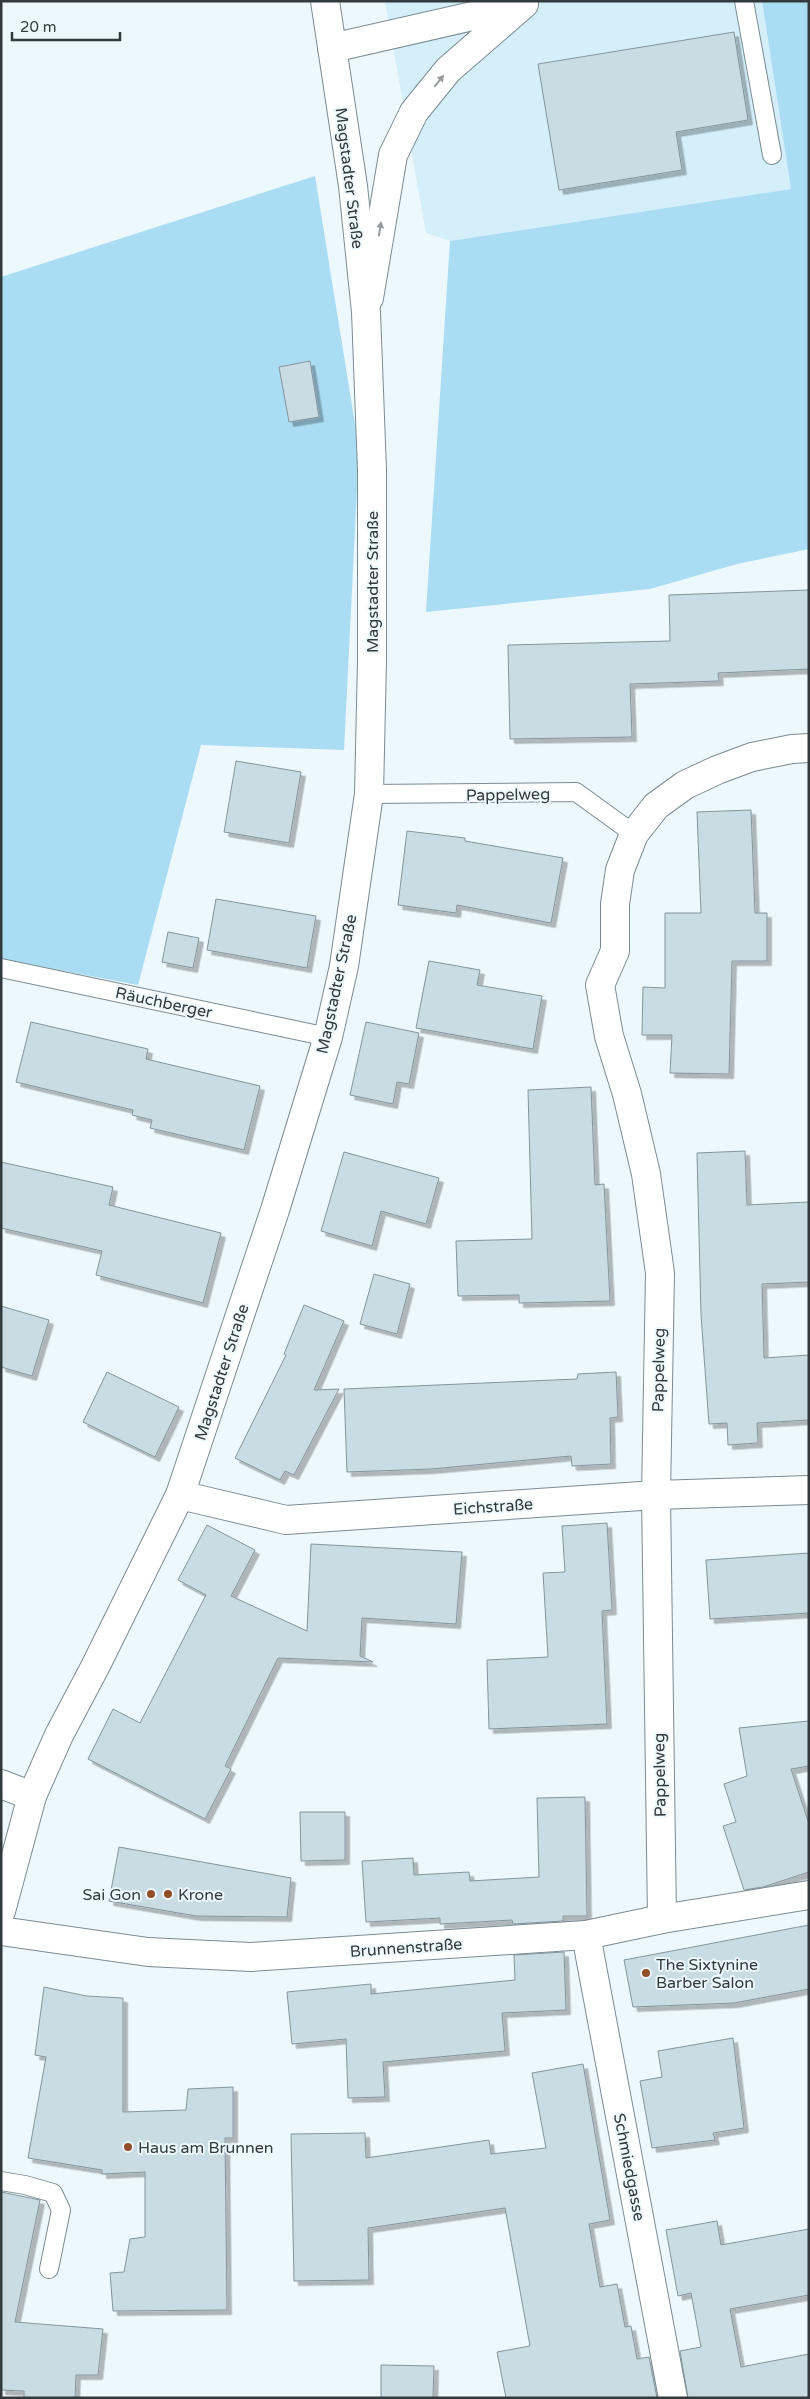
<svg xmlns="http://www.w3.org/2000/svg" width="810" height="2399" viewBox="0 0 810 2399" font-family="'Varela Round',sans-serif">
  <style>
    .built { fill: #d4eefa }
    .green { fill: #aadcf3 }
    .building { fill: #c9dbe3; stroke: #84949c; filter: url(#shadow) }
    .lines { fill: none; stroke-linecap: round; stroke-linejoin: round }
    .lane-casing { stroke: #7a8b92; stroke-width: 20 }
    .street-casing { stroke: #7a8b92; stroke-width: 30 }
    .secondary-casing { stroke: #7a8b92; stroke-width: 30 }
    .lane { stroke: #fff; stroke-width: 18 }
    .street { stroke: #fff; stroke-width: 28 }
    .secondary { stroke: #fff; stroke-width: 28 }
    .oneway { fill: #999c9e }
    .poi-dot { fill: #944e27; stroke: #edf8fd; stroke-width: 2 }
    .labels { text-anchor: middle; stroke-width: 4; stroke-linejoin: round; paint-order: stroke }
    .street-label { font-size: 16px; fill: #333a3d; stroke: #edf8fd }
    .poi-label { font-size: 16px; fill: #333a3d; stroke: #edf8fd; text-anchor: start }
  </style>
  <defs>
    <filter id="shadow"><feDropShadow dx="4.5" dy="4.5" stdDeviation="0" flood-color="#0004"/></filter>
  </defs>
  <rect width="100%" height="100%" fill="#edf8fd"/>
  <!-- built -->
  <path class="built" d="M 385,1 L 762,1 L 791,189 L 450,241 L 426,233 Z"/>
  <!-- green -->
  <path class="green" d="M 762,1 L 809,1 L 809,549 L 737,564 L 650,589 L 426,612 L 450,241 L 791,189 Z
    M 315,176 L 359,449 L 344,750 L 201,745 L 138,985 L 1,959 L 1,277 Z"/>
  <!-- building -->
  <path class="building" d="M 734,32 L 748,120 L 676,132 L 682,170 L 559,190 L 538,64 Z
    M 310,361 L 319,417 L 289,422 L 279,367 Z
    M 809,590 L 809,669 L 718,673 L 719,681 L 630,684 L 632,737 L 510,739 L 508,645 L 670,641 L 669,595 Z
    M 236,761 L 301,772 L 289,843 L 224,832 Z
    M 751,810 L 755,913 L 767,913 L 767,961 L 732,961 L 729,1074 L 670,1073 L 672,1035 L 642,1035 L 643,987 L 665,988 L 665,913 L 701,913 L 697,812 Z
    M 407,831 L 465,838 L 465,841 L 563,858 L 551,923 L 457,905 L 456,913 L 398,905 Z
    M 216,899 L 316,916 L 307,968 L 207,950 Z
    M 168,932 L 199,938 L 193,968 L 162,962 Z
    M 429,961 L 480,970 L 477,985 L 542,996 L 533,1049 L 416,1028 Z
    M 31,1022 L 148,1049 L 146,1059 L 260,1086 L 244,1150 L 150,1128 L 152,1120 L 132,1115 L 133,1110 L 16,1082 Z
    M 366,1022 L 419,1033 L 409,1084 L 397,1082 L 393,1104 L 350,1095 Z
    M 591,1087 L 595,1185 L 604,1184 L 610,1301 L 519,1303 L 519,1295 L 458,1296 L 456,1241 L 532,1239 L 528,1090 Z
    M 745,1151 L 747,1205 L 809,1202 L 809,1282 L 762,1284 L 764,1358 L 809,1355 L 809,1420 L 757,1423 L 758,1443 L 728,1445 L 727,1423 L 709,1424 L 701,1315 L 697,1153 Z
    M 344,1152 L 439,1178 L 426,1224 L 381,1211 L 372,1246 L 321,1231 Z
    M 1,1162 L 113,1187 L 109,1205 L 221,1233 L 203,1303 L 96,1275 L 102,1251 L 1,1228 Z
    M 374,1274 L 410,1284 L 397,1334 L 360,1324 Z
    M 304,1305 L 344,1321 L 314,1390 L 339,1389 L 294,1475 L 285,1471 L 280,1480 L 235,1458 L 286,1355 L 284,1354 Z
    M 1,1306 L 49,1320 L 32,1376 L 1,1367 Z
    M 107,1372 L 179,1407 L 155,1457 L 83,1422 Z
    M 616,1372 L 618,1417 L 610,1418 L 611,1464 L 572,1466 L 571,1456 L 431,1469 L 347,1472 L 344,1389 L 577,1379 L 578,1374 Z
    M 607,1523 L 612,1610 L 602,1611 L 607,1724 L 489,1729 L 487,1660 L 548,1657 L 543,1573 L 565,1572 L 562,1526 Z
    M 207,1525 L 255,1550 L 231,1596 L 307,1631 L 311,1544 L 462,1552 L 456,1624 L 362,1618 L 360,1656 L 373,1662 L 278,1658 L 225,1766 L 231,1769 L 205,1819 L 88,1759 L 113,1709 L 140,1723 L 206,1595 L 178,1580 Z
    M 809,1553 L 809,1613 L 710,1619 L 706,1560 Z
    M 809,1721 L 809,1766 L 791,1769 L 809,1824 L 809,1872 L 763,1887 L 744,1890 L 723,1826 L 736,1822 L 724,1784 L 747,1776 L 739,1728 Z
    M 585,1797 L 587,1916 L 563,1916 L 563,1921 L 513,1924 L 512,1920 L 440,1924 L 440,1918 L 366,1922 L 362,1861 L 413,1858 L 414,1875 L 469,1872 L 470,1881 L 539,1877 L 537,1798 Z
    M 300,1812 L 345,1812 L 345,1860 L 301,1861 Z
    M 119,1847 L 291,1878 L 287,1917 L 196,1916 L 109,1901 Z
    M 809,1925 L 809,1989 L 734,2003 L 633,2007 L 624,1960 Z
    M 564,1952 L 566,2010 L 502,2013 L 505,2051 L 383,2062 L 385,2097 L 348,2098 L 346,2039 L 292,2044 L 287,1992 L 371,1984 L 371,1994 L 515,1980 L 514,1955 Z
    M 44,1987 L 86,1996 L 123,1998 L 123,2112 L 186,2110 L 188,2089 L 233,2087 L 233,2138 L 225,2138 L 227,2310 L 113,2311 L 110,2273 L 124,2272 L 130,2239 L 145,2237 L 145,2172 L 102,2174 L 102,2170 L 28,2158 L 46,2057 L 35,2055 Z
    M 733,2038 L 744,2128 L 713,2133 L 715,2140 L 652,2148 L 640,2081 L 662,2077 L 658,2051 Z
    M 583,2064 L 610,2220 L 589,2224 L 600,2287 L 617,2284 L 625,2327 L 631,2326 L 637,2359 L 649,2357 L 657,2398 L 506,2398 L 497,2352 L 530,2346 L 505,2208 L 368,2228 L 369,2280 L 294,2281 L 291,2134 L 365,2133 L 366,2158 L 489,2140 L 491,2154 L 546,2148 L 532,2073 Z
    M 1,2192 L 40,2200 L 15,2322 L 103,2329 L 98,2375 L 76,2375 L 75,2398 L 24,2398 L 24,2391 L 1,2390 Z
    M 717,2221 L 721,2245 L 809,2229 L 809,2295 L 730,2309 L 741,2367 L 809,2354 L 809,2398 L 688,2398 L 680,2351 L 701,2347 L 691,2293 L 678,2296 L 666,2230 Z
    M 381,2365 L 434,2366 L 433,2398 L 381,2398 Z"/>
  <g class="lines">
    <defs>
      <path id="lane" d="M 744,1 L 772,155
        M 369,794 L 576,792 L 634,834
        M 1,968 L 328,1037
        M 1,2181 L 25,2185 L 53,2193 L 61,2210 L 49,2269"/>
      <path id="street" d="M 332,48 L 521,5
        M 369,298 L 393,155 L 414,112 L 448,70 L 524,4
        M 180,1495 L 286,1520 L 656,1495 L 809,1490
        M 1,1784 L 32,1796
        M 662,1919 L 656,1495 L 660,1273 L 646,1174 L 627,1094 L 609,1036 L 600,985 L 615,951 L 615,904 L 620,870 L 634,834 L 656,806 L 685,785 L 717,770 L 752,757 L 792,749 L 809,748
        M 586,1935 L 673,2398"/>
      <path id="secondary" d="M 1,1911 L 32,1796 L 59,1735 L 95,1667 L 180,1495 L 275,1210 L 328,1037 L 344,966 L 369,794 L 372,660 L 372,470 L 366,312 L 353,186 L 325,1
        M 1,1931 L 148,1952 L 251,1957 L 586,1935 L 662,1919 L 809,1895"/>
    </defs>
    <!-- lane casing -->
    <use href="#lane" class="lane-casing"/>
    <!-- street casing -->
    <use href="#street" class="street-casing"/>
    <!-- secondary casing -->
    <use href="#secondary" class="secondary-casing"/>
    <!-- lane -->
    <use href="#lane" class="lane"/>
    <!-- street -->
    <use href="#street" class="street"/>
    <!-- secondary -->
    <use href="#secondary" class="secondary"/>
  </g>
  <!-- one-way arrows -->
  <defs><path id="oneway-solid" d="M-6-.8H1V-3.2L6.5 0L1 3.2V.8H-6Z" transform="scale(1.25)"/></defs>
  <g class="oneway">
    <use href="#oneway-solid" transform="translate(439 81) rotate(-51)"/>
    <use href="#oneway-solid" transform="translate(380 229) rotate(-81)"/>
  </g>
  <!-- markers -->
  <g class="poi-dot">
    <circle cx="151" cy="1894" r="5"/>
    <circle cx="168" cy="1894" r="5"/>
    <circle cx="646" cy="1973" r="5"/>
    <circle cx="128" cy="2147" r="5"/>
  </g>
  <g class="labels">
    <!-- street labels -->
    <g class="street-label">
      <text transform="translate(350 178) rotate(83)" y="6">Magstadter Straße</text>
      <text transform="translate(372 582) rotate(-90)" y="6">Magstadter Straße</text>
      <text transform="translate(508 794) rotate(-1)" y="6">Pappelweg</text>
      <text transform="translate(336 984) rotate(-78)" y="6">Magstadter Straße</text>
      <text transform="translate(164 1002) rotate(12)" y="6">Räuchberger</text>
      <text transform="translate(658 1370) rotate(-89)" y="6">Pappelweg</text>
      <text transform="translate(221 1372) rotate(-72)" y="6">Magstadter Straße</text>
      <text transform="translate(493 1506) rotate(-4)" y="6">Eichstraße</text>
      <text transform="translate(659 1775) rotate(-91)" y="6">Pappelweg</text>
      <text transform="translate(406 1947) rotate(-4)" y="6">Brunnenstraße</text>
      <text transform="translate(630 2167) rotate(79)" y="6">Schmiedgasse</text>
    </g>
    <!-- poi labels -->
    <g class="poi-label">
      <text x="141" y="1900" text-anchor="end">Sai Gon</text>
      <text x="178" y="1900">Krone</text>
      <text x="656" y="1970">The Sixtynine<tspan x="656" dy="18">Barber Salon</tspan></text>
      <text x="138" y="2153">Haus am Brunnen</text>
    </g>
  </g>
  <!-- border -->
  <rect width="810" height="2399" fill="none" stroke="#333a3d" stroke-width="5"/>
  <!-- scale -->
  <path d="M12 32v8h108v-8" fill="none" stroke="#333a3d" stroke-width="2.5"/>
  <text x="20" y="32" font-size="15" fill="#333a3d" stroke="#edf8fd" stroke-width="4" paint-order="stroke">20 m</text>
</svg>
